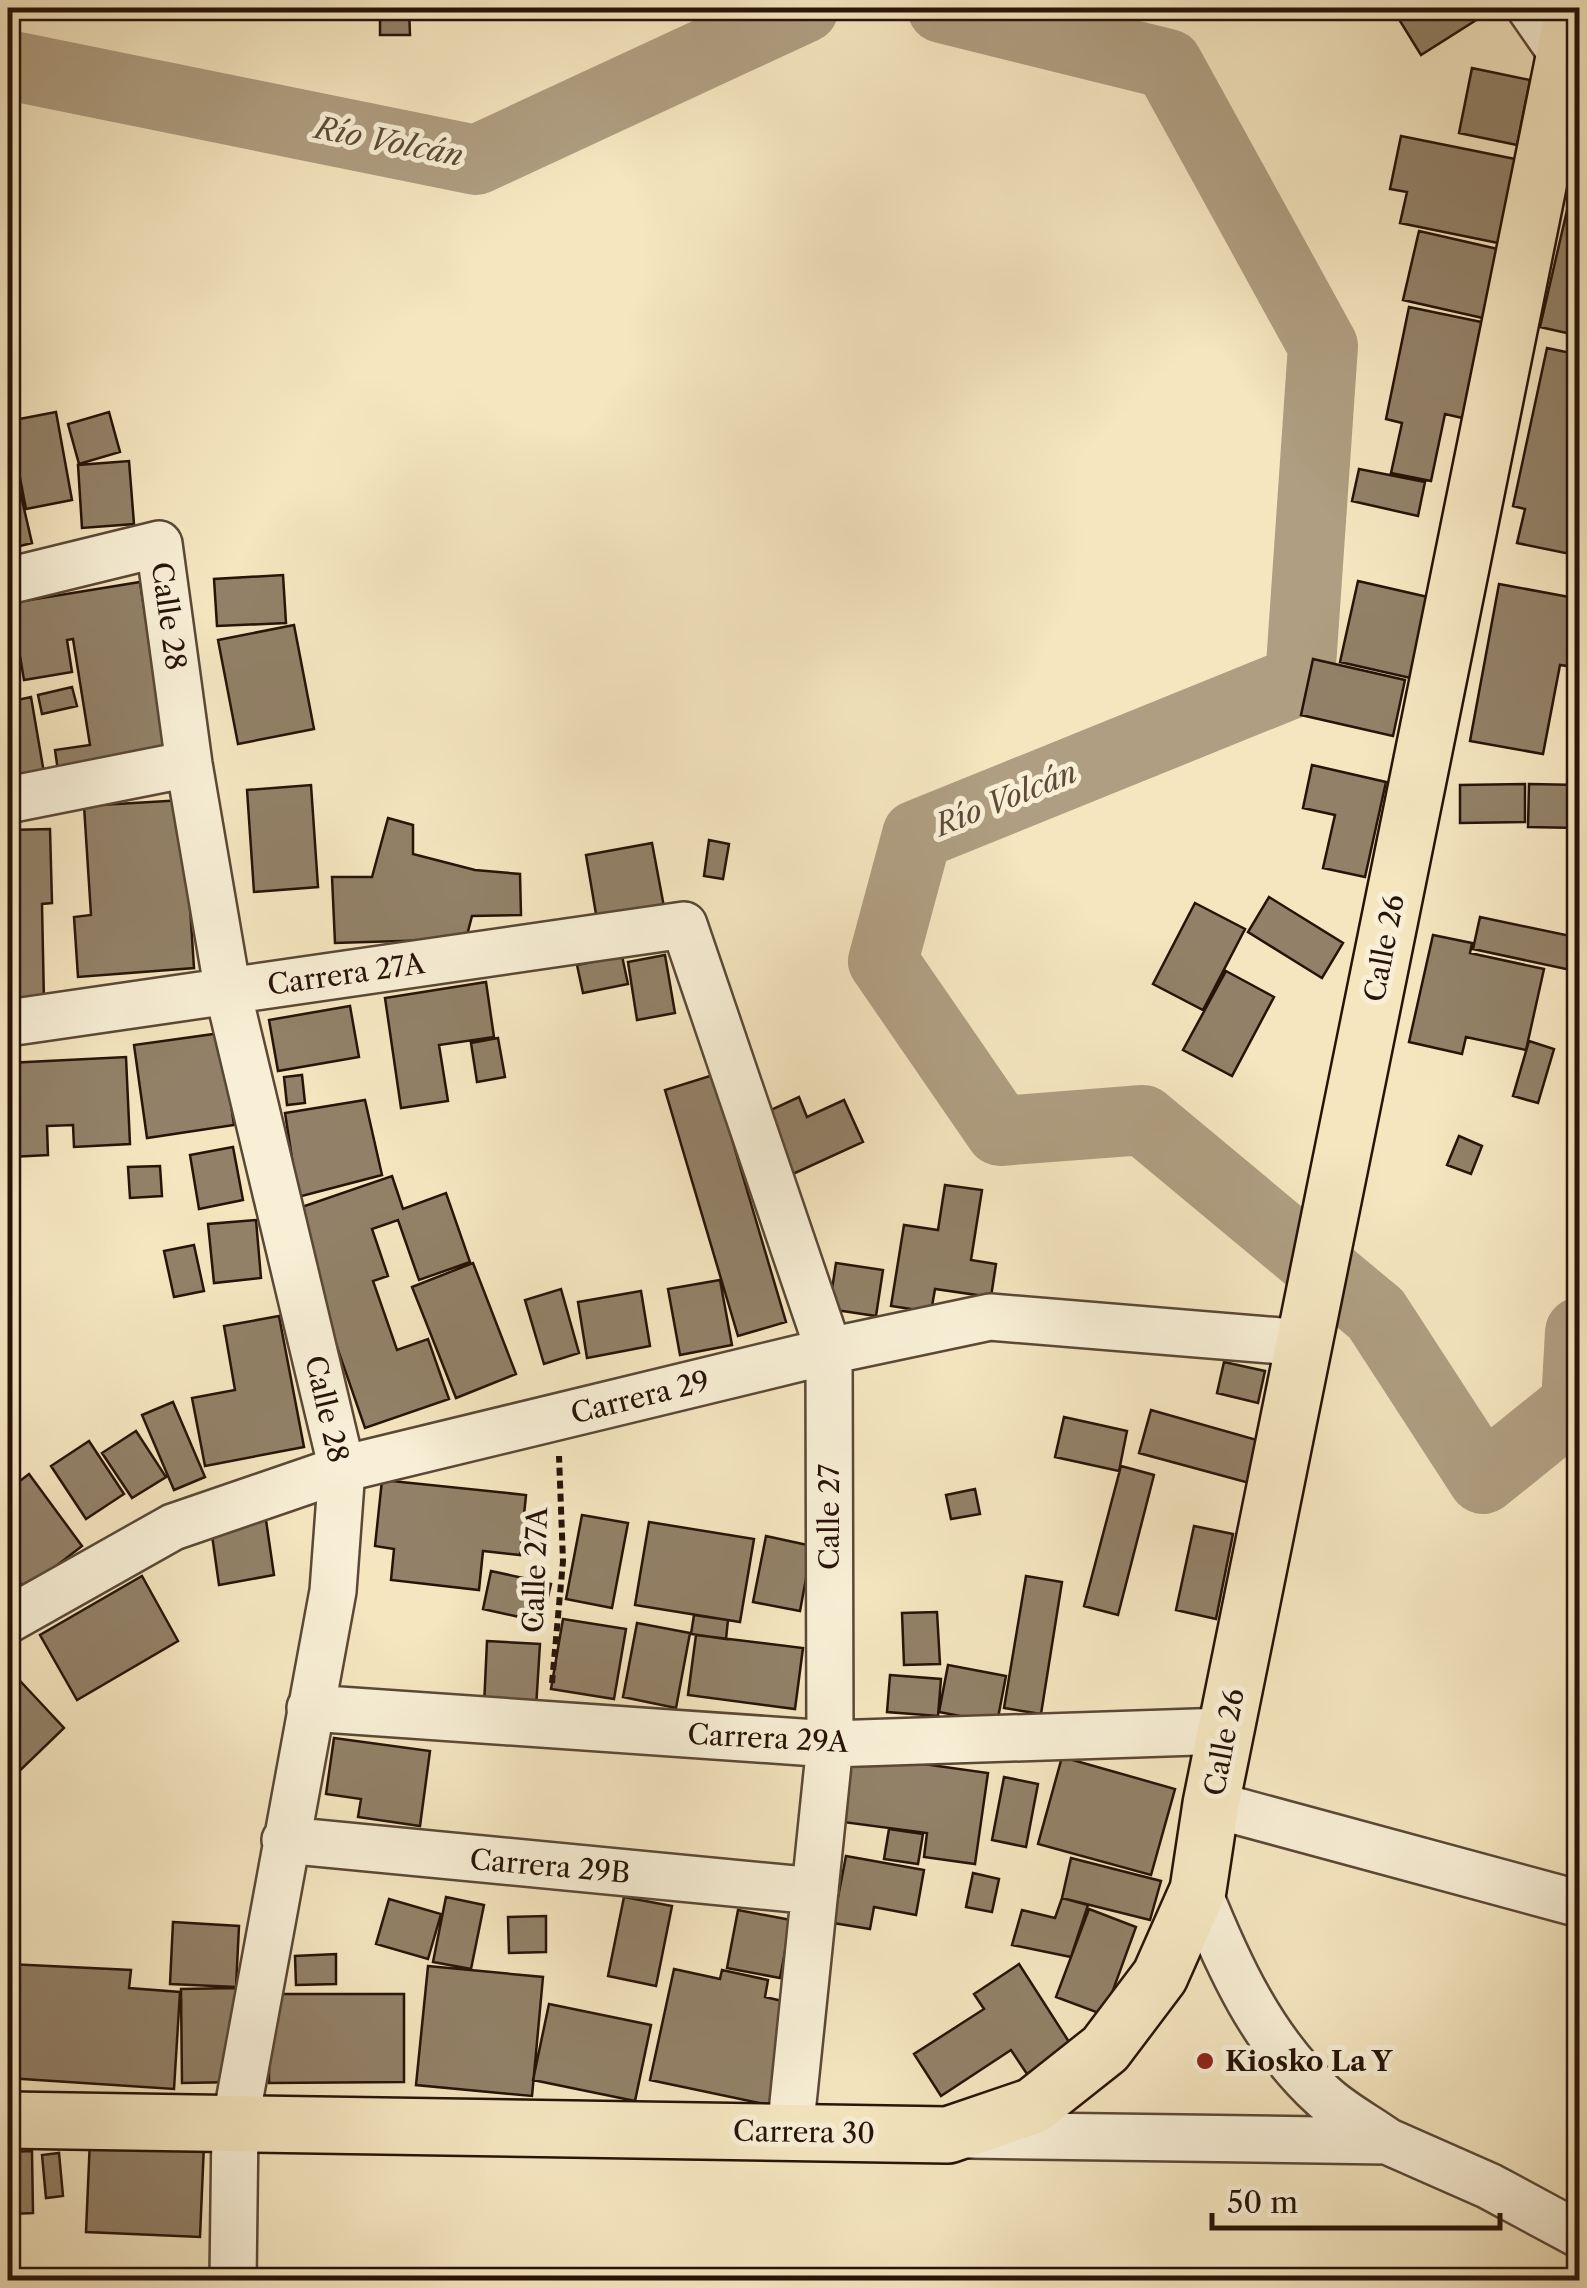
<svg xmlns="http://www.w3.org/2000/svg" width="1587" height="2288" viewBox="0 0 1587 2288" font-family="'Libre Caslon Text',serif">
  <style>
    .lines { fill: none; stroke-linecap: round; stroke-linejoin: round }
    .river { stroke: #af9e81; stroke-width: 70 }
    .building { fill: #928168; stroke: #271308; stroke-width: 2.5 }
    .minor-casing { stroke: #5a4836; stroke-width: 50 }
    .major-casing { stroke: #271308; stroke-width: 60 }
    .path { stroke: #271308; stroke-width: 6; stroke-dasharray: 8 5; stroke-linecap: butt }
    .minor { stroke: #f8efd6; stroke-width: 45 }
    .major { stroke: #f5e6c0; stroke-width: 55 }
    .poi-dot { fill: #8f2418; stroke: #f8efd6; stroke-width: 4 }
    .labels { text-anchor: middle; stroke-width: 10; stroke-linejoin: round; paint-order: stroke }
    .street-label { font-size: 28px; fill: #271308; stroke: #f8efd6 }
    .poi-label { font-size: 28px; font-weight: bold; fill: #271308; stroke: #f8efd6; text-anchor: start }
    .water-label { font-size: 30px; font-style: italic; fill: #5d4b38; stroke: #f8efd6 }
  </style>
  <rect width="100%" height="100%" fill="#f5e6c0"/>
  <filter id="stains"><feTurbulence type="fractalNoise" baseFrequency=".002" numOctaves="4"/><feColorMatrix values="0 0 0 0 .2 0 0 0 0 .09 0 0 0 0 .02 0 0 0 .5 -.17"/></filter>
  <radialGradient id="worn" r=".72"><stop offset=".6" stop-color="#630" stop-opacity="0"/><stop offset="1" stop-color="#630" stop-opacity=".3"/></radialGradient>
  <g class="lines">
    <!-- river -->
    <path class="river" d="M 942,8 L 1168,64 L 1323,346 L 1300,680 L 917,835 L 883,961 L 1000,1131 L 1143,1120 L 1376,1314 L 1483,1479 L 1576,1404 L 1580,1332
      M 8,65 L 476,160 L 804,8"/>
  </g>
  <!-- building -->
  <path class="building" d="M 380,8 L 409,8 L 410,35 L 380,35 Z
    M 1392,8 L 1490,8 L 1492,10 L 1421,55 Z
    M 1472,68 L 1530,80 L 1517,145 L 1459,133 Z
    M 1401,136 L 1520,160 L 1503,244 L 1400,223 L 1407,192 L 1390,189 Z
    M 1578,163 L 1580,164 L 1580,336 L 1540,327 Z
    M 1419,231 L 1502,250 L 1487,319 L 1403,300 Z
    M 1409,307 L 1491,324 L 1471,420 L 1445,414 L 1431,481 L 1391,473 L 1402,423 L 1386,419 Z
    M 1547,348 L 1580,355 L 1580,556 L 1517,543 L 1525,509 L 1513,506 Z
    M 56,412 L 72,500 L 26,509 L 9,421 Z
    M 109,412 L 120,452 L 79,464 L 68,424 Z
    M 129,461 L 134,524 L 82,528 L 78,465 Z
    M 1359,469 L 1425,482 L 1418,516 L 1352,501 Z
    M 16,474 L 32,543 L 8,549 L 8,476 Z
    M 283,575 L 286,623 L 217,626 L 214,579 Z
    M 1358,581 L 1432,598 L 1415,679 L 1340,662 Z
    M 140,582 L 167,752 L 58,771 L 55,750 L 90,745 L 73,639 L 67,640 L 72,672 L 24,680 L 11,603 Z
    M 1499,584 L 1580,599 L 1580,668 L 1560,665 L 1543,754 L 1470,741 Z
    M 294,625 L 314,729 L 238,744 L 218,640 Z
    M 1313,659 L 1405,680 L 1393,736 L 1301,715 Z
    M 72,687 L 77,706 L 42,714 L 38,695 Z
    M 31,697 L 45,779 L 8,785 L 8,702 Z
    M 1312,765 L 1386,782 L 1365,877 L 1323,868 L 1335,815 L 1303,808 Z
    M 1525,784 L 1525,822 L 1460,823 L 1460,785 Z
    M 1529,784 L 1580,785 L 1580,828 L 1528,827 Z
    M 311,785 L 318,887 L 254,892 L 247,790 Z
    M 183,800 L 194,968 L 78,977 L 74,917 L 91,915 L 84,806 Z
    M 388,818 L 413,825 L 413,854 L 475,870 L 520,874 L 521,915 L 472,916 L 466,939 L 335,943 L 332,877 L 372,877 Z
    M 50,829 L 52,903 L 42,904 L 44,1002 L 8,1003 L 8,830 Z
    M 709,840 L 729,844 L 723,879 L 704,876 Z
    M 652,843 L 664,907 L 597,920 L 586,855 Z
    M 1269,897 L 1343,943 L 1322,978 L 1248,932 Z
    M 1195,903 L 1245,929 L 1203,1010 L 1153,984 Z
    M 1480,917 L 1580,938 L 1580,972 L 1473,949 Z
    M 1433,935 L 1472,943 L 1470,953 L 1544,969 L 1526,1050 L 1466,1037 L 1462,1054 L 1409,1042 Z
    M 665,955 L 675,1013 L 637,1020 L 628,962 Z
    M 622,956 L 628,984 L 583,993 L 577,965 Z
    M 1226,971 L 1274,997 L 1232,1076 L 1183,1050 Z
    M 486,982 L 494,1037 L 439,1045 L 448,1101 L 401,1108 L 385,998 Z
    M 350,1006 L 359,1057 L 278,1071 L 269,1020 Z
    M 221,1033 L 234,1125 L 147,1138 L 134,1045 Z
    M 498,1038 L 505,1077 L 477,1082 L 471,1043 Z
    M 1529,1041 L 1554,1049 L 1538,1103 L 1513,1096 Z
    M 126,1057 L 130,1144 L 74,1147 L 73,1125 L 47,1126 L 48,1155 L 11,1157 L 8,1063 Z
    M 302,1075 L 305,1103 L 287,1105 L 284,1077 Z
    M 713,1075 L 786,1322 L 738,1336 L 665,1090 Z
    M 799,1097 L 807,1117 L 844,1100 L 863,1142 L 784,1178 L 756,1117 Z
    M 365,1100 L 382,1175 L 298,1197 L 285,1113 Z
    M 1459,1136 L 1482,1146 L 1471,1174 L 1447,1165 Z
    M 233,1147 L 243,1200 L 199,1209 L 190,1155 Z
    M 160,1166 L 162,1196 L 130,1198 L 128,1167 Z
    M 392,1176 L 403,1209 L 446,1193 L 470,1262 L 419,1280 L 398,1220 L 372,1229 L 388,1276 L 373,1281 L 397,1350 L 428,1339 L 449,1399 L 365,1428 L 290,1211 Z
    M 945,1185 L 982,1190 L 971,1260 L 996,1264 L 991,1297 L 935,1289 L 931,1312 L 891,1306 L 904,1225 L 938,1230 Z
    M 256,1220 L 261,1278 L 214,1283 L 208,1224 Z
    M 194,1245 L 204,1291 L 174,1297 L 164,1251 Z
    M 473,1263 L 516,1374 L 456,1398 L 412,1287 Z
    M 836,1263 L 883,1270 L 876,1316 L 829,1309 Z
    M 720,1280 L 732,1345 L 680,1355 L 668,1289 Z
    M 561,1289 L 579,1353 L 544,1364 L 525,1300 Z
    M 641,1291 L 650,1346 L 587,1358 L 578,1302 Z
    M 279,1316 L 304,1447 L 205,1466 L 192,1398 L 235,1390 L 224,1326 Z
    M 1224,1362 L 1265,1371 L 1258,1403 L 1217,1393 Z
    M 173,1402 L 205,1477 L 174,1490 L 142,1415 Z
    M 1151,1410 L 1264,1442 L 1253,1484 L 1139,1453 Z
    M 1064,1417 L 1127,1431 L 1119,1471 L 1055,1457 Z
    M 136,1431 L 166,1477 L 132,1498 L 102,1453 Z
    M 89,1441 L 124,1494 L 86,1519 L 51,1466 Z
    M 1121,1466 L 1154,1475 L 1118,1615 L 1084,1606 Z
    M 29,1474 L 82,1546 L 25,1590 L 8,1566 L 8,1490 Z
    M 382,1480 L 526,1495 L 520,1555 L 483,1551 L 479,1590 L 391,1580 L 394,1549 L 375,1546 Z
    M 975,1489 L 980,1514 L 951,1519 L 946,1495 Z
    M 582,1515 L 628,1523 L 612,1608 L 566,1599 Z
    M 266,1520 L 274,1575 L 219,1585 L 211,1528 Z
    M 649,1522 L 754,1539 L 740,1622 L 635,1605 Z
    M 1194,1526 L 1233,1534 L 1216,1619 L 1176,1610 Z
    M 766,1536 L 812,1546 L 800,1611 L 753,1602 Z
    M 491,1571 L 551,1584 L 542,1622 L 483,1609 Z
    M 142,1576 L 178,1641 L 77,1700 L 40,1635 Z
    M 1026,1576 L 1062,1582 L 1041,1714 L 1004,1708 Z
    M 937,1612 L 940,1664 L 904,1665 L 902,1613 Z
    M 694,1615 L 728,1620 L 726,1639 L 691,1634 Z
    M 563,1619 L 626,1629 L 614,1699 L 551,1689 Z
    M 637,1623 L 690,1633 L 676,1708 L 623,1697 Z
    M 696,1635 L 803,1648 L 795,1709 L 688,1695 Z
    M 487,1641 L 540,1644 L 536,1708 L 484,1706 Z
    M 948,1665 L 1006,1676 L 997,1723 L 939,1712 Z
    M 8,1668 L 64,1728 L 8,1782 Z
    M 890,1675 L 941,1679 L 938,1716 L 887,1712 Z
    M 334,1738 L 430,1751 L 420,1826 L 358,1817 L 361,1799 L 326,1794 Z
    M 852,1754 L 988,1773 L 975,1864 L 924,1857 L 927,1833 L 843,1822 Z
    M 1062,1757 L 1175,1789 L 1151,1875 L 1038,1844 Z
    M 1004,1777 L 1038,1784 L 1026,1847 L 992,1840 Z
    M 889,1829 L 923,1834 L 918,1864 L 884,1859 Z
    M 846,1856 L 924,1870 L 916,1915 L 874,1907 L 870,1929 L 833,1923 Z
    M 1071,1858 L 1161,1881 L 1150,1920 L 1062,1898 Z
    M 973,1873 L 999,1879 L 992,1912 L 966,1907 Z
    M 446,1897 L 484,1905 L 471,1969 L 433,1962 Z
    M 624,1897 L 672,1906 L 656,1986 L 608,1976 Z
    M 1062,1898 L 1088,1905 L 1071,1957 L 1012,1945 L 1022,1910 L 1055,1918 Z
    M 389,1899 L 441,1914 L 428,1959 L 376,1944 Z
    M 1089,1909 L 1136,1927 L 1104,2015 L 1056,1997 Z
    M 738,1910 L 791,1920 L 780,1978 L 727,1968 Z
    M 546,1916 L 546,1952 L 509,1953 L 508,1917 Z
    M 173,1922 L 239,1926 L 236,1987 L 170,1984 Z
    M 336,1954 L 336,1984 L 296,1985 L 295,1956 Z
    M 8,1964 L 131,1970 L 129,1988 L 180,1992 L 174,2089 L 8,2078 Z
    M 1019,1964 L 1071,2045 L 1027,2074 L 1011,2050 L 941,2096 L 914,2054 L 984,2009 L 974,1994 Z
    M 428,1966 L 543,1977 L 532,2096 L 416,2085 Z
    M 674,1969 L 720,1979 L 722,1970 L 768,1980 L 765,1997 L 791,2003 L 769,2105 L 650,2080 Z
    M 236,1988 L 237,2082 L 182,2083 L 181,1989 Z
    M 269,1994 L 404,1994 L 404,2082 L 269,2083 Z
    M 549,2004 L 651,2025 L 635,2101 L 533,2080 Z
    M 90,2139 L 204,2144 L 200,2237 L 86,2232 Z
    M 32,2151 L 33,2213 L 11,2214 L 12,2280 L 8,2280 L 8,2152 Z
    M 59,2153 L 63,2196 L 46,2198 L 42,2155 Z"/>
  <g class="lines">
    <defs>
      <path id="minor" d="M 1530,8 L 1564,57
        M 8,581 L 159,544 L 189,764 L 228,992 L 342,1469 L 333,1591 L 235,2124 L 233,2280
        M 8,800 L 189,764
        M 8,1023 L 684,925 L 829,1351 L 830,1744 L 790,2132
        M 8,1620 L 173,1527 L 342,1469 L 829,1351 L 990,1317 L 1305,1343
        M 310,1708 L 830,1744 L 1226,1731
        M 1211,1804 L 1580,1904
        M 285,1840 L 815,1891
        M 1198,1890 C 1228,1965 1262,2040 1323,2096 C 1341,2113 1366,2126 1387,2141
        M 970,2135 L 1387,2141 L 1489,2186 L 1580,2235"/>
      <path id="major" d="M 8,2120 L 948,2135 L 1033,2106 L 1105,2049 L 1160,1976 L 1198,1890 L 1211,1804 L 1574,8"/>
    </defs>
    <!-- minor casing -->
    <use href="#minor" class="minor-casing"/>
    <!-- major casing -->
    <use href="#major" class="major-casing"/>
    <!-- path -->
    <path class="path" d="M 552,1683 L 563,1561 L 559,1456"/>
    <!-- minor -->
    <use href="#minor" class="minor"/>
    <!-- major -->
    <use href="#major" class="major"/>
  </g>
  <!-- markers -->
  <circle class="poi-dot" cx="1205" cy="2061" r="10"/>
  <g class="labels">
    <!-- street labels -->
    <g class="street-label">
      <text transform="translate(169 616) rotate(82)" y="10">Calle 28</text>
      <text transform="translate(1384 948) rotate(-79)" y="10">Calle 26</text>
      <text transform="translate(346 974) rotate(-8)" y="10">Carrera 27A</text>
      <text transform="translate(640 1397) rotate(-14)" y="10">Carrera 29</text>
      <text transform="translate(327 1409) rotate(77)" y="10">Calle 28</text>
      <text transform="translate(829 1517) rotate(-90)" y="10">Calle 27</text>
      <text transform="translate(535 1570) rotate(-88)" y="10">Calle 27A</text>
      <text transform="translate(768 1738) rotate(3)" y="10">Carrera 29A</text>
      <text transform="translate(1224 1742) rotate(-79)" y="10">Calle 26</text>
      <text transform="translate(550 1866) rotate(5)" y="10">Carrera 29B</text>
      <text transform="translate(804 2132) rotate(1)" y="10">Carrera 30</text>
    </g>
    <!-- poi labels -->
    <g class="poi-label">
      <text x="1225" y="2071">Kiosko La Y</text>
    </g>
    <!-- water labels -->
    <g class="water-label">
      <text transform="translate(389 142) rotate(11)" y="10">Río Volcán</text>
      <text transform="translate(1006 799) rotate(-22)" y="10">Río Volcán</text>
    </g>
  </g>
  <!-- margin -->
  <rect width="1587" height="2288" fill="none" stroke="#f5e6c0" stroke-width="40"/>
  <rect x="10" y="10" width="1567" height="2268" fill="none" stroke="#271308" stroke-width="5"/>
  <rect x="20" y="20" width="1547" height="2248" fill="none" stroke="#271308" stroke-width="2.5"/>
  <!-- scale -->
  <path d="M1212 2213v15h288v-15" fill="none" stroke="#271308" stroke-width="5"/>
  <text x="1227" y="2213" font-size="30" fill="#271308" stroke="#f8efd6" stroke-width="8" paint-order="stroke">50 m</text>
  <rect width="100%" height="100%" filter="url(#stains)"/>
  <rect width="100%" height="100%" fill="url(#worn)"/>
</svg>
